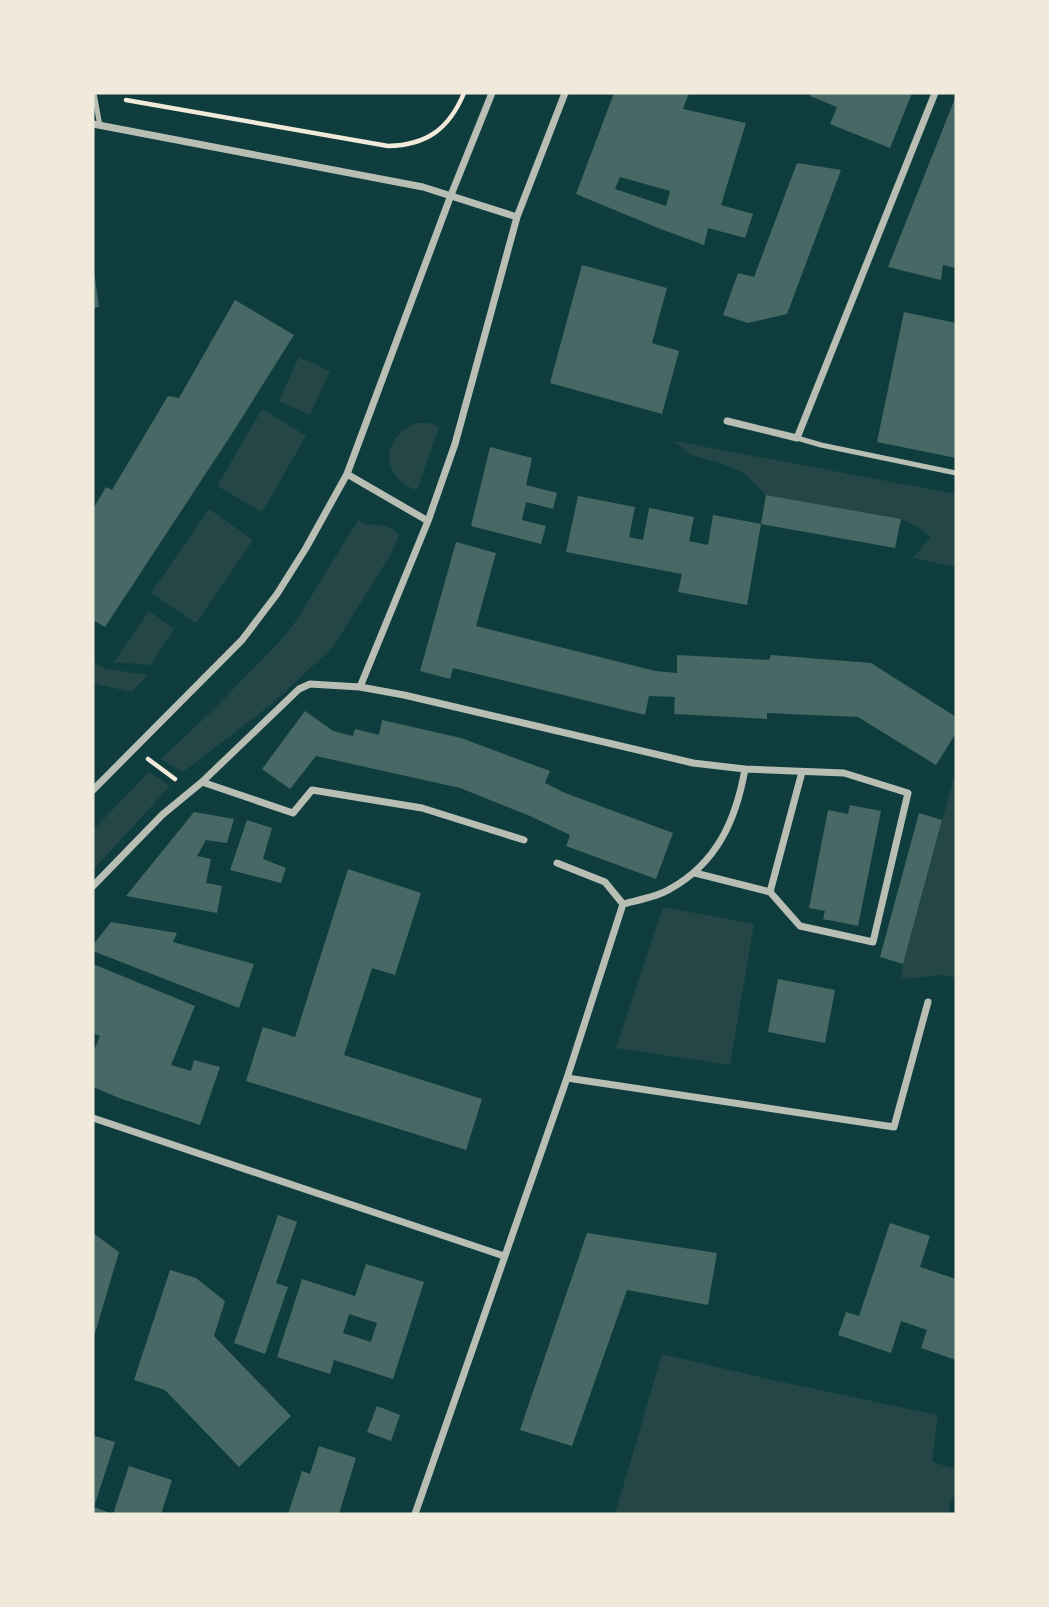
<svg xmlns="http://www.w3.org/2000/svg" width="1049" height="1607" viewBox="0 0 1049 1607" font-family="'Titillium Web',sans-serif">
  <style>
    .green { fill: #244646 }
    .building { fill: #486865; fill-rule: evenodd }
    .lines { fill: none; stroke-linecap: round; stroke-linejoin: round }
    .path { stroke: #f1e9da; stroke-width: 4.5 }
    .service { stroke: #b8beb3; stroke-width: 5 }
    .minor { stroke: #b8beb3; stroke-width: 7 }
  </style>
  <rect width="100%" height="100%" fill="#0f3d3e"/>
  <!-- green -->
  <path class="green" d="M 299,357 L 330,371 L 310,415 L 279,401 Z
    M 262,409 L 306,436 L 262,512 L 217,486 Z
    M 417,423 L 428,423 L 439,427 L 417,490 C 380,478 380,437 417,423 Z
    M 674,441 L 956,494 L 956,567 L 913,558 L 931,537 L 916,526 L 900,519 L 766,495 L 745,474 L 721,463 L 691,455 Z
    M 209,509 L 253,540 L 196,623 L 151,593 Z
    M 358,520 L 365,524 L 387,526 L 399,534 L 391,554 L 333,647 L 273,703 L 183,772 L 161,759 L 213,710 L 284,637 L 298,618 Z
    M 149,611 L 174,629 L 150,665 L 114,662 Z
    M 93,662 L 106,669 L 148,675 L 131,692 L 93,683 Z
    M 956,770 L 956,978 L 942,975 L 901,979 L 903,964 Z
    M 149,772 L 170,786 L 93,870 L 93,830 Z
    M 663,907 L 754,924 L 730,1065 L 616,1048 Z
    M 662,1354 L 777,1381 L 938,1415 L 932,1462 L 956,1469 L 956,1492 L 950,1504 L 949,1514 L 615,1514 Z"/>
  <!-- building -->
  <path class="building" d="M 614,93 L 689,93 L 683,109 L 746,123 L 721,205 L 753,214 L 745,238 L 708,228 L 704,245 L 658,228 L 576,194 ZM 620,177 L 670,191 L 666,206 L 615,189 Z
    M 811,93 L 912,93 L 890,148 L 830,124 L 837,107 L 810,96 Z
    M 956,96 L 956,268 L 943,265 L 941,280 L 888,267 Z
    M 797,163 L 841,170 L 787,314 L 748,323 L 723,315 L 738,273 L 754,277 Z
    M 582,265 L 667,288 L 652,343 L 679,351 L 662,414 L 550,383 Z
    M 93,270 L 94,270 L 99,307 L 93,308 Z
    M 235,300 L 294,335 L 233,432 L 105,627 L 93,620 L 93,509 L 106,487 L 112,490 L 168,396 L 179,398 Z
    M 904,312 L 956,323 L 956,458 L 877,442 Z
    M 490,447 L 532,458 L 526,485 L 557,493 L 553,509 L 526,502 L 522,520 L 546,526 L 541,544 L 471,526 Z
    M 766,495 L 901,519 L 895,548 L 761,524 Z
    M 578,496 L 635,507 L 629,537 L 643,540 L 649,508 L 694,517 L 689,541 L 708,545 L 713,515 L 761,524 L 747,605 L 678,592 L 682,574 L 566,552 Z
    M 456,542 L 496,553 L 476,626 L 655,671 L 677,673 L 677,655 L 769,660 L 771,655 L 871,663 L 956,717 L 956,733 L 936,765 L 858,717 L 767,713 L 767,719 L 674,714 L 675,697 L 649,696 L 645,715 L 453,668 L 450,679 L 420,671 Z
    M 305,711 L 333,731 L 353,736 L 355,729 L 379,735 L 382,720 L 461,738 L 550,771 L 545,783 L 565,793 L 673,833 L 656,879 L 566,846 L 570,835 L 530,816 L 460,788 L 316,756 L 290,789 L 262,769 Z
    M 850,805 L 881,811 L 858,926 L 823,919 L 825,911 L 809,908 L 828,810 L 848,814 Z
    M 194,812 L 234,819 L 227,843 L 206,840 L 197,856 L 211,859 L 206,883 L 222,886 L 217,913 L 126,896 Z
    M 919,813 L 942,820 L 903,964 L 880,957 Z
    M 247,820 L 272,828 L 263,859 L 286,868 L 281,883 L 230,870 Z
    M 348,869 L 421,893 L 395,975 L 372,968 L 344,1055 L 482,1099 L 466,1150 L 246,1081 L 263,1027 L 295,1037 Z
    M 111,922 L 177,933 L 173,942 L 254,964 L 239,1008 L 93,951 L 93,945 Z
    M 93,964 L 195,1006 L 171,1065 L 191,1071 L 194,1060 L 220,1067 L 200,1125 L 119,1098 L 93,1087 L 93,1053 L 100,1036 L 93,1033 Z
    M 778,979 L 835,990 L 825,1043 L 768,1032 Z
    M 278,1215 L 297,1222 L 276,1283 L 288,1287 L 265,1354 L 234,1343 Z
    M 890,1223 L 930,1236 L 920,1267 L 956,1279 L 956,1360 L 921,1348 L 927,1330 L 901,1321 L 891,1353 L 838,1335 L 846,1312 L 859,1316 Z
    M 93,1233 L 119,1252 L 93,1340 Z
    M 587,1233 L 717,1253 L 708,1305 L 627,1290 L 572,1446 L 520,1430 Z
    M 366,1264 L 424,1282 L 393,1379 L 334,1360 L 330,1374 L 277,1357 L 302,1279 L 355,1296 ZM 349,1314 L 377,1323 L 371,1342 L 343,1333 Z
    M 170,1270 L 196,1278 L 225,1301 L 214,1336 L 291,1416 L 239,1467 L 165,1390 L 134,1380 Z
    M 377,1406 L 400,1415 L 391,1441 L 367,1432 Z
    M 95,1436 L 115,1442 L 94,1507 L 113,1514 L 129,1466 L 172,1480 L 161,1514 L 93,1514 L 93,1443 Z
    M 319,1446 L 356,1458 L 339,1514 L 288,1514 L 302,1471 L 310,1474 Z"/>
  <g class="lines">
    <!-- path -->
    <path class="path" d="M 126,100 L 388,146 C 427,145 449,129 464,93
      M 148,759 L 175,779"/>
    <!-- service -->
    <path class="service" d="M 94,93 L 100,126
      M 797,438 L 821,445 L 956,473"/>
    <!-- minor -->
    <path class="minor" d="M 93,124 L 423,187 L 517,217
      M 727,421 L 797,438 L 935,93
      M 347,474 L 428,521
      M 360,687 L 428,521 L 455,444 L 517,217 L 565,93
      M 202,782 L 293,813 L 312,790 L 422,808 L 524,840
      M 93,790 L 242,640 L 277,594 L 306,548 L 347,474 L 451,195 L 492,93
      M 557,863 L 605,882 L 623,904
      M 695,873 L 770,892 L 802,772
      M 93,886 L 162,815 L 202,782 L 299,689 L 310,684 L 360,687 L 404,695 L 693,763 L 745,769 L 844,773 L 908,793 L 873,942 L 800,926 L 770,892
      M 623,904 C 638,900 657,897 670,889 C 717,863 736,820 745,769
      M 567,1078 L 894,1127 L 928,1002
      M 93,1118 L 504,1256
      M 415,1514 L 567,1078 L 623,904"/>
  </g>
  <!-- border -->
  <rect width="1049" height="1607" fill="none" stroke="#f1e9da" stroke-width="189"/>
</svg>
